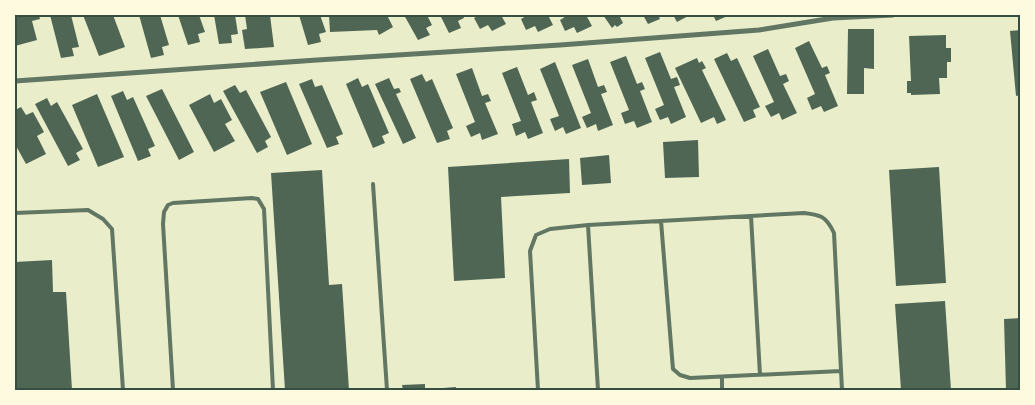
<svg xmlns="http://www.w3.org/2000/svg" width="1035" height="405" viewBox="0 0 1035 405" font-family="'PT Sans',sans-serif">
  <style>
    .building { fill: #4f6655 }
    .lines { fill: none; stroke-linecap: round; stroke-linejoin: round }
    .service { stroke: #617663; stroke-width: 4 }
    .minor { stroke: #617663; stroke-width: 5 }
    .neatline { fill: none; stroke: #344e41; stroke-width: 2 }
  </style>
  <rect width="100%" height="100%" fill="#e9edc9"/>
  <!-- building -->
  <path class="building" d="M 15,15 L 39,15 L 40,19 L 32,21 L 37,40 L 15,46 Z
    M 50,15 L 71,15 L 79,47 L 72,48 L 74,56 L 61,58 Z
    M 83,15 L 113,15 L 125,47 L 99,56 Z
    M 139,15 L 160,15 L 169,45 L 162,47 L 164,55 L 151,58 Z
    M 178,15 L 199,15 L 205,32 L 198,34 L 200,42 L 188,45 Z
    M 214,15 L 235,15 L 238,34 L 231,35 L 232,43 L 219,44 Z
    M 245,15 L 270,15 L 274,47 L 245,49 L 242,30 L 247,29 Z
    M 299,15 L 320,15 L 326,32 L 319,34 L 321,42 L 308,45 Z
    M 329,15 L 387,15 L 393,27 L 379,35 L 377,30 L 330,32 Z
    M 404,15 L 427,15 L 432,25 L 426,28 L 430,35 L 418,40 Z
    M 440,15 L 463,15 L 464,18 L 458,21 L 461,28 L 449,33 Z
    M 480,15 L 501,15 L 506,24 L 492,31 L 488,25 L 480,29 L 474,18 Z
    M 528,15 L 548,15 L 553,25 L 538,32 L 535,26 L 526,30 L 521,19 Z
    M 568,15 L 586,15 L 592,26 L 577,33 L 574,27 L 565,31 L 560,20 Z
    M 603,15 L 619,15 L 623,23 L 617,27 L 615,25 L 612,28 Z
    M 643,15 L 658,15 L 660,19 L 648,24 Z
    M 673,15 L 690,15 L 677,22 Z
    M 713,15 L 730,15 L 716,21 Z
    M 848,29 L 874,29 L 874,69 L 864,68 L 864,94 L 847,94 Z
    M 1020,30 L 1020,95 L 1016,96 L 1010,31 Z
    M 946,35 L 946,48 L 951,48 L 951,62 L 947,62 L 947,78 L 939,78 L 940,94 L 911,95 L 911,93 L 907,93 L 907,81 L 911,81 L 909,36 Z
    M 809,41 L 822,68 L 827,66 L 830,73 L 825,75 L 838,106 L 824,112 L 821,106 L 812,110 L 807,98 L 815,94 L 795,48 Z
    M 768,49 L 780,76 L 786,74 L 789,81 L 783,84 L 797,113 L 782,120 L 779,113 L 771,117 L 765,106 L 774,102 L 753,56 Z
    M 660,52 L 671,79 L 677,77 L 680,85 L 674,87 L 686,117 L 671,124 L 668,117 L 660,120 L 655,109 L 664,105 L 645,58 Z
    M 727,53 L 731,61 L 737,58 L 760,107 L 753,110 L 756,117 L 744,122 L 714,59 Z
    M 626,56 L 637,84 L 642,82 L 645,89 L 640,91 L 652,122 L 637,128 L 634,121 L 625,124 L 621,113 L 629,110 L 610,62 Z
    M 697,58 L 699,63 L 702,61 L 706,68 L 702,70 L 726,120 L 717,124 L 714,117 L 701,123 L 675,68 Z
    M 588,59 L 598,87 L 604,85 L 607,92 L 601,94 L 613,125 L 598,131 L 596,124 L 587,128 L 582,117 L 591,113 L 572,65 Z
    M 555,62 L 581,128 L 566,134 L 563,127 L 555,131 L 550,119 L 559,116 L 540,69 Z
    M 517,67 L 528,95 L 534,92 L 537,100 L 531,102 L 543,133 L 528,139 L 525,132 L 516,136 L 512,124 L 521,121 L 502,73 Z
    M 472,68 L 482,96 L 488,94 L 491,101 L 485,103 L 498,134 L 482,140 L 480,133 L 471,137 L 466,126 L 475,122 L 456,74 Z
    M 422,74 L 426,82 L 432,79 L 453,128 L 447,131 L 450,139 L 437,143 L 410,79 Z
    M 358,78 L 362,87 L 368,84 L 389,133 L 382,136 L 385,143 L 373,148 L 346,84 Z
    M 389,78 L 394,89 L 399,88 L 401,92 L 396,94 L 416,138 L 403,144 L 375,84 Z
    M 312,79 L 315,87 L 322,85 L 343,134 L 336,137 L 339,144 L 327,148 L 299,84 Z
    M 286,82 L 312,144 L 287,155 L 260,92 Z
    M 235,85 L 240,93 L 246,90 L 271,137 L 265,141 L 268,147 L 257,153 L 223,91 Z
    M 162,89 L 194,152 L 179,160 L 146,96 Z
    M 123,91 L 127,100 L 133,97 L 155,146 L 148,149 L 151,156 L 138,161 L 111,96 Z
    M 97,94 L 124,157 L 98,167 L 72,105 Z
    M 210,94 L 214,103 L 221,99 L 232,120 L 225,124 L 235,141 L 214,152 L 189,105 Z
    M 47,98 L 51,106 L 57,102 L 83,149 L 76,153 L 80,160 L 68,166 L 35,104 Z
    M 21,107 L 26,115 L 33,112 L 44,132 L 37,136 L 46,154 L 26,164 L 15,144 L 15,110 Z
    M 698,140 L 699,177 L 665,178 L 663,142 Z
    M 609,155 L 611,183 L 582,185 L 580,158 Z
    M 569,159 L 570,193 L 501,197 L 505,278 L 454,281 L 448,167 Z
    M 939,167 L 946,283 L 896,286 L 889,170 Z
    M 322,170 L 329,285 L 342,284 L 349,390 L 285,390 L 271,173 Z
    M 52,260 L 53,292 L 66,292 L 72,390 L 15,390 L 15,262 Z
    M 945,301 L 951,390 L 901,390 L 895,304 Z
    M 1020,318 L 1020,390 L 1006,390 L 1004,319 Z
    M 425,384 L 425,390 L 403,390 L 402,385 Z
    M 456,387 L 456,390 L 430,390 L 430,389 Z"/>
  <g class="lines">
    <!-- service -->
    <path class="service" d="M 373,184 L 387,390
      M 15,213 L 88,210 L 103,219 L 112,229 L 123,390
      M 751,216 L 760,375
      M 661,221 L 672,357 L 673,369 L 680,375 L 690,378 L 841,371
      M 588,225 L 598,390
      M 722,377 L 722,390
      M 173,390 L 163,224 L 164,212 L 168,205 L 173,203 L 252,198 L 258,199 L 264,209 L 273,390
      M 538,390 L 530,251 L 536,235 L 550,229 L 588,225 L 804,213 C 821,215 826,216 834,233 L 842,390"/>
    <!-- minor -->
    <path class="minor" d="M 15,81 L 317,60 L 560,45 L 759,30 L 833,18 L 893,15"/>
  </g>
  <!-- border -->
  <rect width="1035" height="405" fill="none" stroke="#fefae0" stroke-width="32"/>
  <rect x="16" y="16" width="1003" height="373" class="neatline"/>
</svg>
